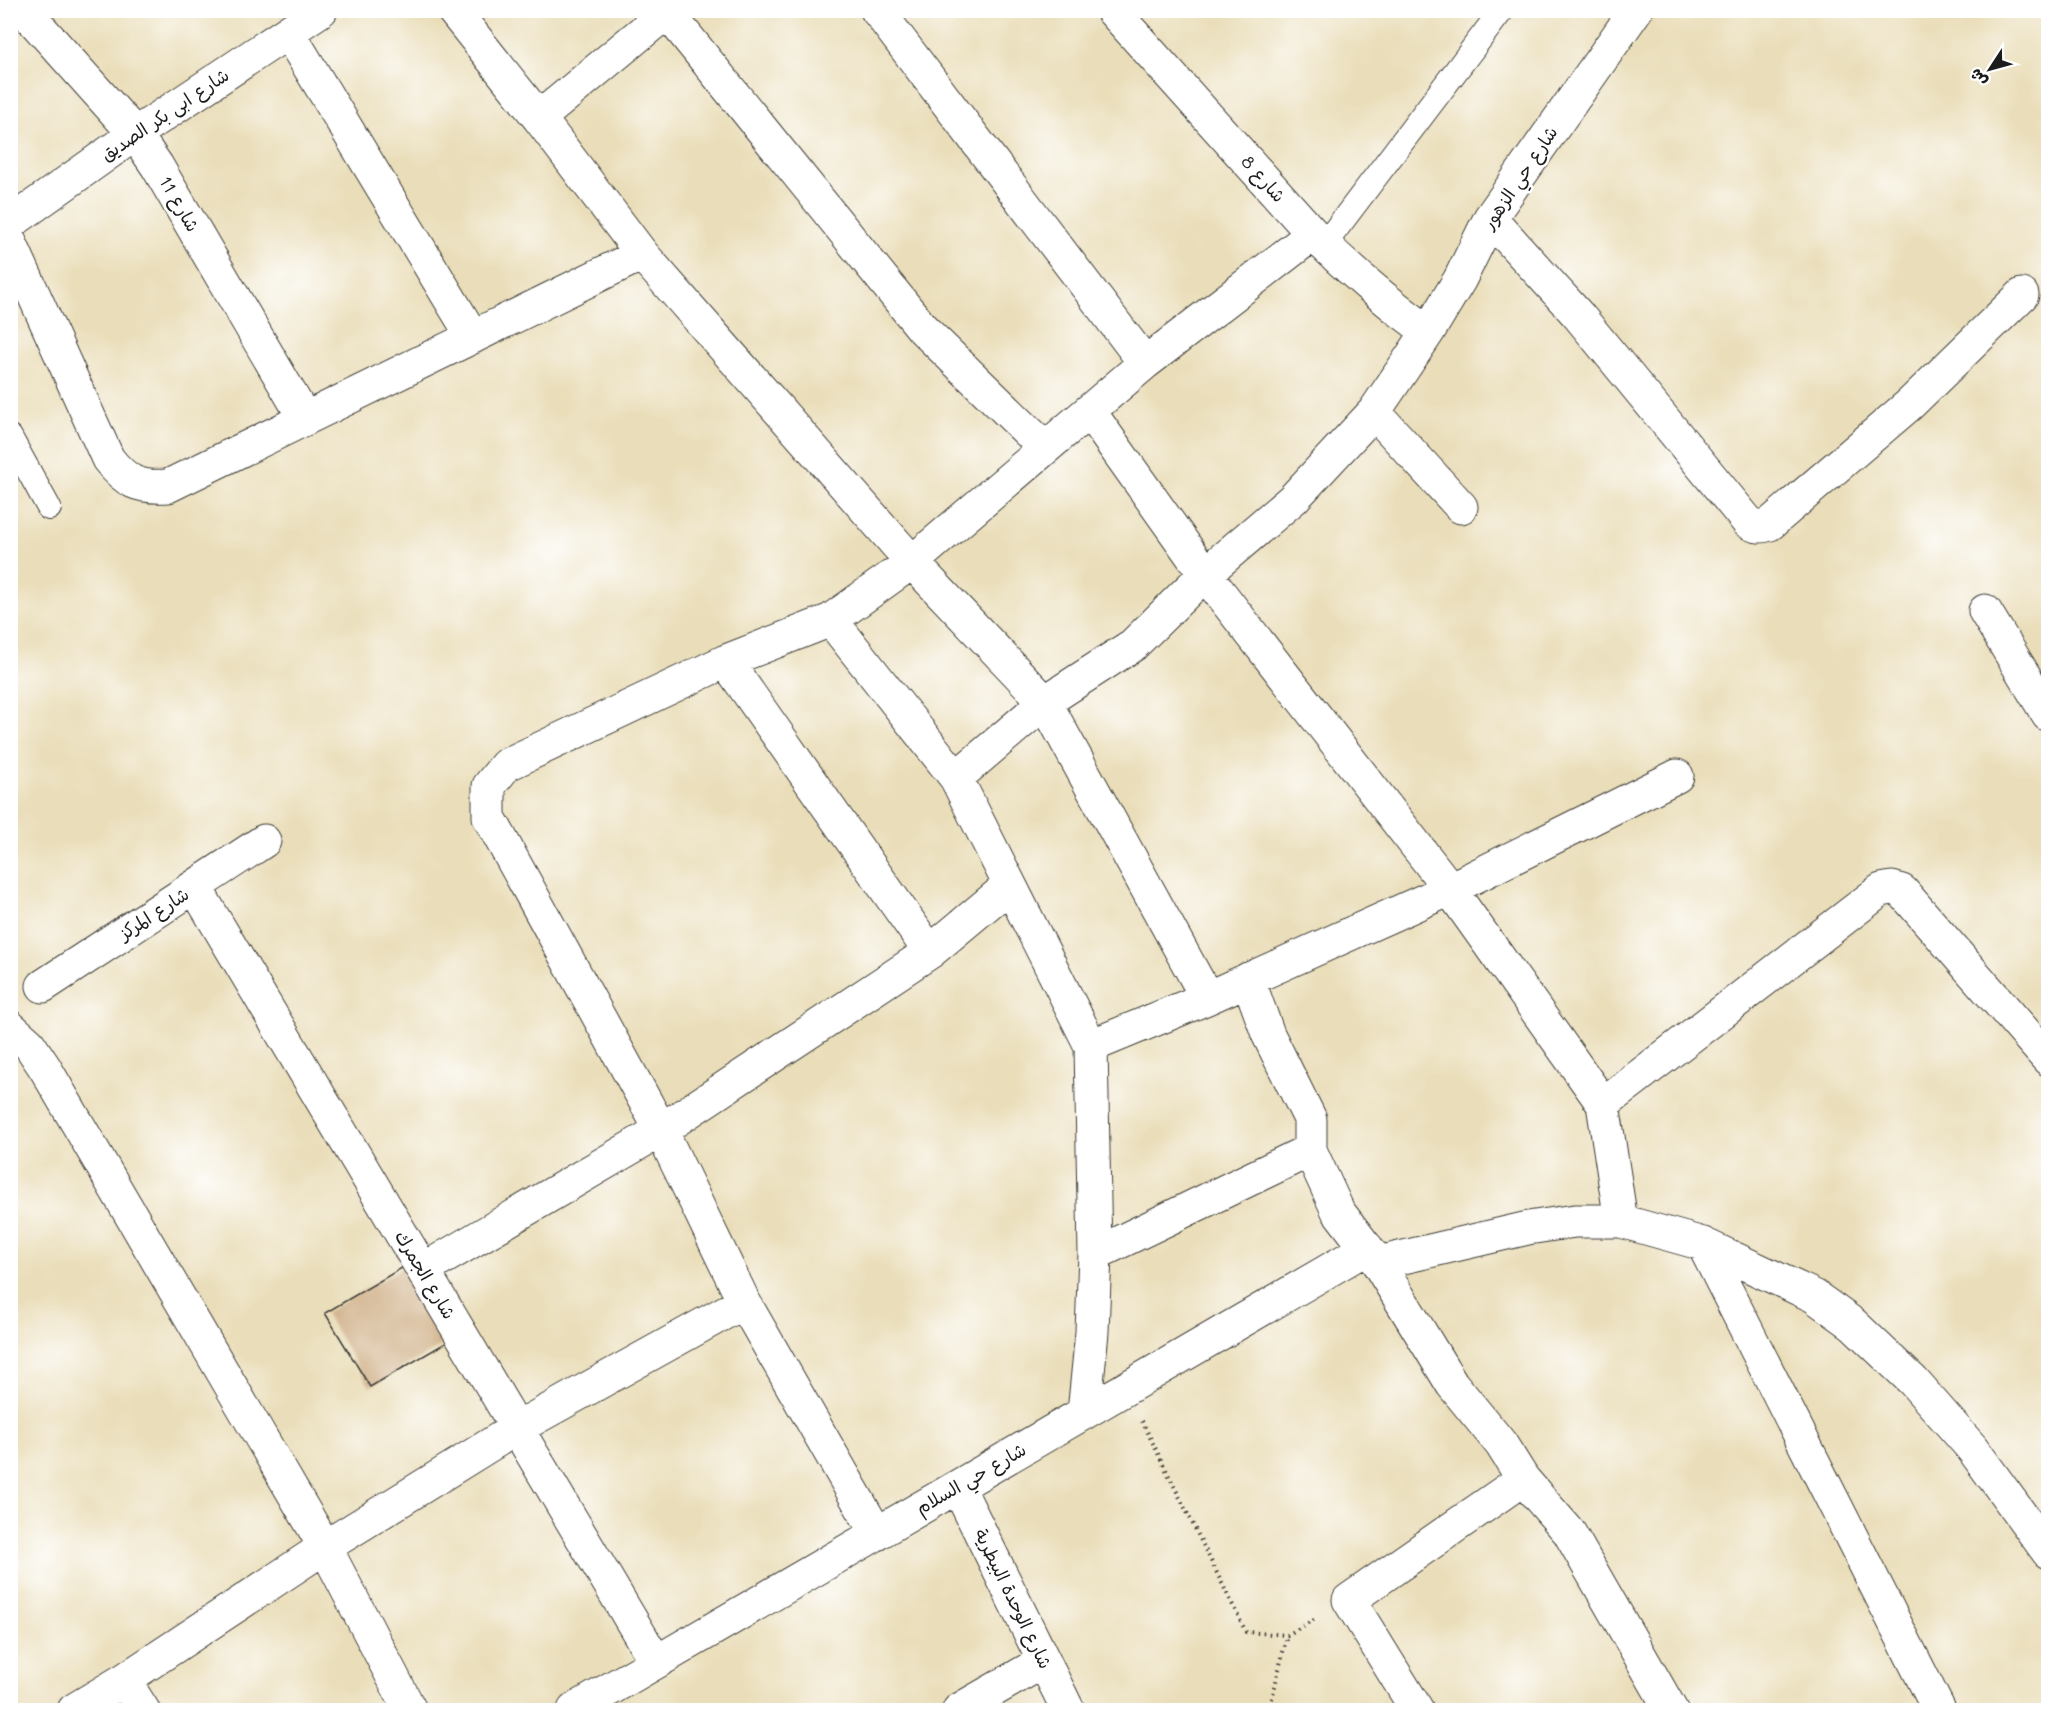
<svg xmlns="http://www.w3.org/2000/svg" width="2059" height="1721" viewBox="0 0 2059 1721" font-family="Mali,'Playpen Sans Arabic',sans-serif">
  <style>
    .building { fill: #d1b38c }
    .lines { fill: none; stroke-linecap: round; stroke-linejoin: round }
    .service-casing { stroke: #3b3934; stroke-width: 26 }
    .minor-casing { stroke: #3b3934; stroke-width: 35 }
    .path { stroke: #3b3934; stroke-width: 4; stroke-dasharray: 1.5 4.5; stroke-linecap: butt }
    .service { stroke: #fff; stroke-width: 24 }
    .minor { stroke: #fff; stroke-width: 33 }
    .labels { text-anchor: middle; stroke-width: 5; stroke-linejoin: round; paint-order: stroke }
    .street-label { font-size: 18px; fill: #1c1c1c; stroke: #fff }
  </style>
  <rect width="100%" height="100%" fill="#fff"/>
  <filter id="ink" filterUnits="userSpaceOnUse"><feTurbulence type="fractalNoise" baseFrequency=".0167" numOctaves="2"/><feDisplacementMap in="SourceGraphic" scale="12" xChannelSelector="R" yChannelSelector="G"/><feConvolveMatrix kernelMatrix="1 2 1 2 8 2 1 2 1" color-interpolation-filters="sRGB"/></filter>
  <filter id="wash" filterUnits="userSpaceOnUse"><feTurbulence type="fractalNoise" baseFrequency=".008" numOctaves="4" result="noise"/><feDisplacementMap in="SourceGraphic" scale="24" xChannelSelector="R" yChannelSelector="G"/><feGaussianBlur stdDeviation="1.35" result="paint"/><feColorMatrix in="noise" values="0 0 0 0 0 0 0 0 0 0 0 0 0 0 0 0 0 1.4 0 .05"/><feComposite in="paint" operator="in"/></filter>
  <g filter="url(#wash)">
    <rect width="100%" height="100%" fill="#eadeba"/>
    <g id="blocks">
      <!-- building -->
      <path class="building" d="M 412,1262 L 456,1337 L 370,1387 L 325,1313 Z"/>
    </g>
  </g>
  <g filter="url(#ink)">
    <use href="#blocks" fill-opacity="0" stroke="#3b3934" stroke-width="1.5"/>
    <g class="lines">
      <defs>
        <path id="service" d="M 1324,245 L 1502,10
          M 10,437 L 49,508"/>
        <path id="minor" d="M 24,10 L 135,134 L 157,166 L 305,419
          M 453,10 L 539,118 L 642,254 L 912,562 L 1045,702 L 1207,998
          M 877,10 L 1145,363
          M 1112,10 L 1313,234 C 1349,270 1387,302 1428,332
          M 667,12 L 923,329 L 1045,448
          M 288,32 L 473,337
          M 539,118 L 669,10
          M 1490,218 L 1578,315 L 1748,522 C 1756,527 1761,527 1770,524 L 1910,404 L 2022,295
          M 10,223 L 135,134 L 321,10
          M 10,242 L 108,459 C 126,482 138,488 168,486 L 642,254
          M 1089,411 L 1205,574 L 1450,889 L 1603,1104 L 1621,1221
          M 1374,412 L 1461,507
          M 1985,611 L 2048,715
          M 831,620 L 956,778
          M 726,661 L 930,952
          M 195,887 L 656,1662
          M 1248,979 L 1268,1034 L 1310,1119 L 1310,1150 L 1338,1211 L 1378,1263 L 1452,1384 L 1501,1444 L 1523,1479 L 1569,1532 L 1671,1710
          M 43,986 L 264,841
          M 10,1027 L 29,1044 L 45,1068 L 325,1547 L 410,1710
          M 1091,1046 L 1207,998 L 1450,889 L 1677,776
          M 1603,1104 L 1881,890 L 1892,888 L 1902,891 L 2048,1059
          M 1703,1244 L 1939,1710
          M 1095,1254 L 1310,1150
          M 1378,1263 L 1528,1228 L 1575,1221 L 1621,1221 L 1703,1244 L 1814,1296 L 1853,1324 L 1913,1381 L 1972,1448 L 2048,1552
          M 423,1270 L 661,1130 L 930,952 L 1010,885
          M 1084,1413 L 1092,1332 L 1095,1254 L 1091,1046 L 956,778 L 1045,702 L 1133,645 L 1205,574 L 1293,499 L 1374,412 L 1428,332 L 1460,279 L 1490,218 L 1636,10
          M 958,1487 L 1068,1710
          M 877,1534 L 744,1302 L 661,1130 L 489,817 L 489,786 L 506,765 L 726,661 L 831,620 L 912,562 L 1145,363 L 1313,234
          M 124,1680 L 143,1710
          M 74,1710 L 124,1680 L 325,1547 L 517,1428 L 744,1302
          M 574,1710 L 1367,1248
          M 959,1710 L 1044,1661
          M 1417,1710 L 1349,1600 L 1523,1479"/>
      </defs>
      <!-- service casing -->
      <use href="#service" class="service-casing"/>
      <!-- minor casing -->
      <use href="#minor" class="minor-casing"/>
      <!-- path -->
      <path class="path" d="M 1142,1421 L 1246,1632 L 1287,1635 L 1317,1618
        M 1275,1710 L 1271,1703 L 1287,1635"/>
      <!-- service -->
      <use href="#service" class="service"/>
      <!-- minor -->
      <use href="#minor" class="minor"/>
    </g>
  </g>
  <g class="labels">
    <!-- street labels -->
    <g class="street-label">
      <text transform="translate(165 115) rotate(-34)" y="6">شارع ابى بكر الصديق</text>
      <text transform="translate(1520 178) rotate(-56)" y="6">شارع حي الزهور</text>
      <text transform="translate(1263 179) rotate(48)" y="6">شارع 8</text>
      <text transform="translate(179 204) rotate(60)" y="6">شارع 11</text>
      <text transform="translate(154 914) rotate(-33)" y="6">شارع المركز</text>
      <text transform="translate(425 1275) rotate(59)" y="6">شارع الجمرك</text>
      <text transform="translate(971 1479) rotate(-30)" y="6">شارع حي السلام</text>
      <text transform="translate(1013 1599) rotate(64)" y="6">شارع الوحدة البيطرية</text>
    </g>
  </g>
  <!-- margin -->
  <rect width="2059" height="1721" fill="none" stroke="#fff" stroke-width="36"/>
  <!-- north arrow -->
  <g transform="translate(1990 69) rotate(234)" stroke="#ffffff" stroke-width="4.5" paint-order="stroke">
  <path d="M0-4.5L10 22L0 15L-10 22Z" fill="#1c1c1c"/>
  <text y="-9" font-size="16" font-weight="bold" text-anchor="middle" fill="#1c1c1c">ش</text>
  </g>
</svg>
